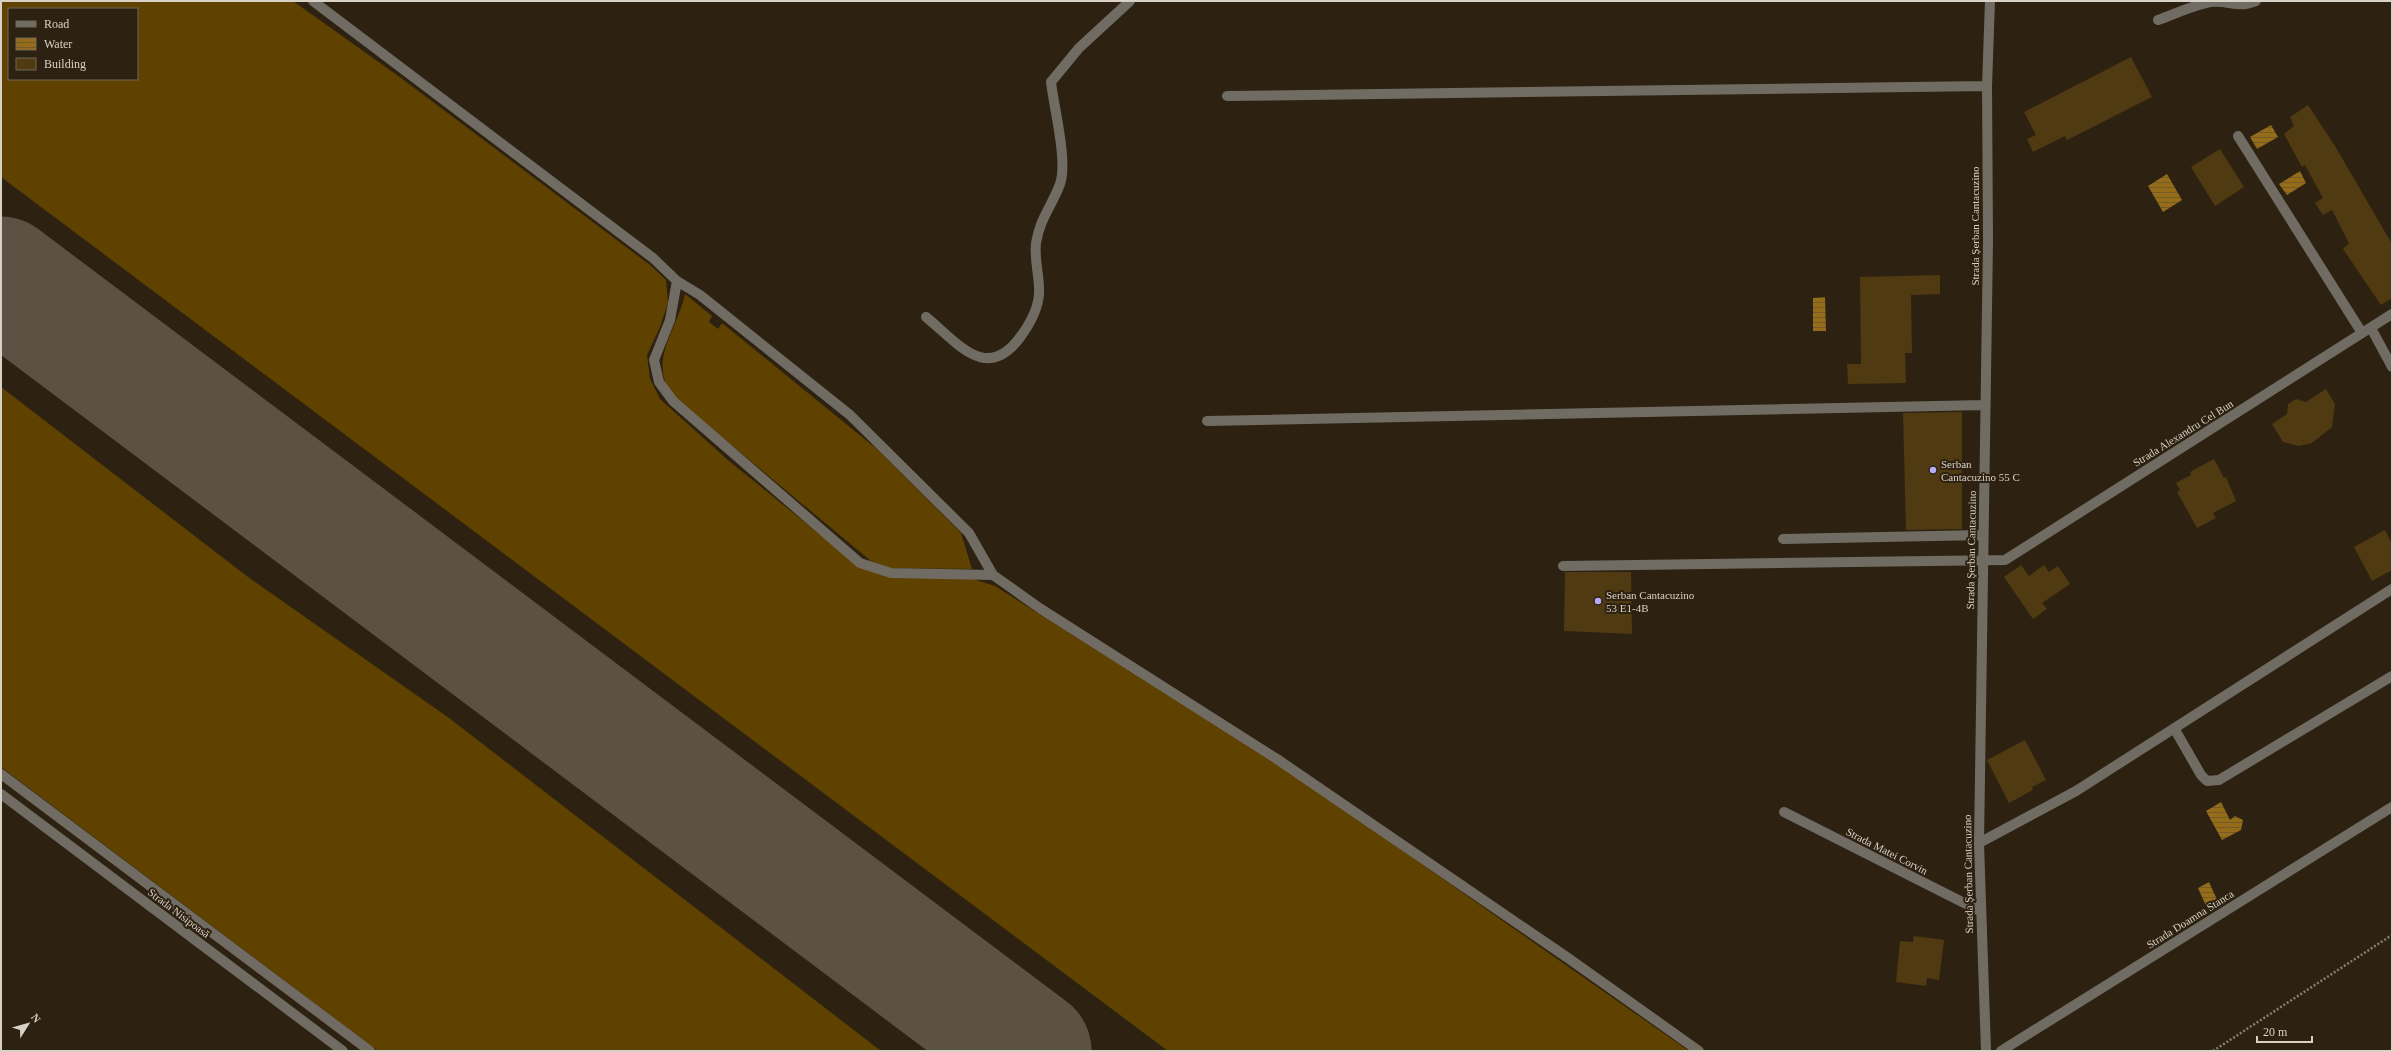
<svg xmlns="http://www.w3.org/2000/svg" width="2393" height="1052" viewBox="0 0 2393 1052" font-family="'Times New Roman',serif">
  <style>
    .grass { fill: #5f4100; fill-rule: evenodd }
    .water { fill: url(#water-rules) }
    .lines { fill: none; stroke-linecap: round; stroke-linejoin: round }
    .runway { stroke: #5c5243; stroke-width: 123 }
    .building { fill: #503a11 }
    .path { stroke: #887f71; stroke-width: 2.5; stroke-dasharray: 2 2; stroke-linecap: butt }
    .minor { stroke: #716c63; stroke-width: 10 }
    .poi-dot { fill: #b5acf8; stroke: #2d2211; stroke-width: 1.5 }
    .labels { text-anchor: middle; stroke-width: 4; stroke-linejoin: round; paint-order: stroke }
    .street-label { font-size: 11px; fill: #d8d1c6; stroke: #2d2211 }
    .poi-label { font-size: 11px; fill: #d8d1c6; stroke: #2d2211; text-anchor: start }
  </style>
  <defs>
    <pattern id="water-rules" width="6" height="5" patternUnits="userSpaceOnUse"><rect width="6" height="5" fill="#956c1a"/><path d="M0 2.5h6" fill="none" stroke="#735a27"/></pattern>
  </defs>
  <rect width="100%" height="100%" fill="#2d2211"/>
  <!-- grass -->
  <path class="grass" d="M 1,1 L 293,1 L 401,78 L 650,265 L 666,280 L 668,303 L 660,327 L 647,355 L 650,379 L 660,399 L 729,461 L 859,566 L 973,579 L 995,586 L 1297,777 L 1689,1051 L 1168,1051 L 1,177 ZM 9,9 L 137,9 L 137,79 L 9,79 Z
    M 685,294 L 712,316 L 709,322 L 718,329 L 722,323 L 878,450 L 961,533 L 972,569 L 890,568 L 871,561 L 682,404 C 677,399 671,394 668,388 C 651,356 679,325 685,294 Z
    M 1,387 L 248,577 L 449,718 L 881,1051 L 378,1051 L 1,767 Z"/>
  <!-- water -->
  <path class="water" d="M 2271,125 L 2278,137 L 2257,149 L 2250,137 Z
    M 2300,171 L 2306,183 L 2287,195 L 2279,184 Z
    M 2167,174 L 2182,200 L 2163,212 L 2148,186 Z
    M 1825,297 L 1826,331 L 1813,331 L 1813,298 Z
    M 2221,802 L 2230,820 L 2235,816 L 2243,820 L 2241,830 L 2222,840 L 2206,811 Z
    M 2209,882 L 2218,902 L 2207,908 L 2198,888 Z"/>
  <g class="lines">
    <!-- runway -->
    <path class="runway" d="M 1,278 L 1030,1051"/>
  </g>
  <!-- building -->
  <path class="building" d="M 2131,57 L 2152,97 L 2067,140 L 2065,136 L 2033,152 L 2027,139 L 2036,135 L 2024,112 Z
    M 2308,105 L 2335,146 L 2392,244 L 2392,298 L 2381,305 L 2343,249 L 2349,243 L 2332,210 L 2323,215 L 2315,203 L 2323,198 L 2305,165 L 2302,167 L 2284,134 L 2294,126 L 2290,117 Z
    M 2220,149 L 2244,187 L 2215,206 L 2191,167 Z
    M 1940,275 L 1940,294 L 1911,295 L 1912,353 L 1905,353 L 1906,383 L 1848,384 L 1847,364 L 1861,364 L 1860,277 Z
    M 2326,389 L 2335,404 L 2332,427 L 2312,443 L 2299,446 L 2283,442 L 2272,424 L 2287,414 L 2288,404 L 2296,399 L 2306,402 Z
    M 1962,412 L 1962,529 L 1906,530 L 1903,413 Z
    M 2214,459 L 2224,478 L 2226,477 L 2236,501 L 2213,513 L 2216,518 L 2197,528 L 2177,492 L 2180,490 L 2176,483 L 2191,475 L 2190,472 Z
    M 2385,530 L 2392,544 L 2392,570 L 2372,581 L 2354,547 Z
    M 2021,565 L 2029,576 L 2044,565 L 2049,572 L 2058,566 L 2070,584 L 2042,603 L 2047,609 L 2033,619 L 2004,577 Z
    M 1565,572 L 1631,572 L 1632,634 L 1564,631 Z
    M 2025,740 L 2046,780 L 2032,787 L 2033,790 L 2009,803 L 1987,760 Z
    M 1914,936 L 1944,940 L 1939,980 L 1927,978 L 1926,986 L 1896,982 L 1900,941 L 1913,942 Z"/>
  <g class="lines">
    <!-- path -->
    <path class="path" d="M 2213,1051 L 2392,935"/>
    <!-- minor -->
    <path class="minor" d="M 313,1 L 653,258 L 677,281 L 700,295 L 850,415 L 969,533 L 993,575 L 1041,609 L 1277,759 L 1568,958 L 1699,1051
      M 2158,20 C 2175,14 2193,5 2211,2 C 2230,0 2235,9 2256,1
      M 1227,96 L 1987,86
      M 2238,136 L 2362,333
      M 677,281 L 670,320 L 654,360 L 659,382 L 673,401 L 860,563 L 891,573 L 993,575
      M 926,317 C 958,343 987,384 1021,336 C 1029,325 1038,309 1039,294 C 1040,277 1034,261 1036,243 C 1040,218 1052,206 1060,184 C 1068,162 1054,108 1051,82 L 1079,48 L 1130,1
      M 2371,328 L 2392,367
      M 1207,421 L 1985,405
      M 1783,539 L 1983,535
      M 1563,566 L 2005,560 L 2392,314
      M 2174,728 L 2201,775 L 2207,781 L 2219,780 L 2392,676
      M 1,774 L 370,1051
      M 1,794 L 343,1051
      M 1784,812 L 1980,911
      M 1979,843 L 2076,791 L 2392,589
      M 1986,1051 L 1979,843 L 1988,241 L 1987,86 L 1990,1
      M 2001,1051 L 2392,807"/>
  </g>
  <!-- markers -->
  <g class="poi-dot">
    <circle cx="1933" cy="470" r="4"/>
    <circle cx="1598" cy="601" r="4"/>
  </g>
  <g class="labels">
    <!-- street labels -->
    <g class="street-label">
      <text transform="translate(1975 226) rotate(-90)" y="4">Strada Șerban Cantacuzino</text>
      <text transform="translate(2183 433) rotate(-32)" y="4">Strada Alexandru Cel Bun</text>
      <text transform="translate(1971 550) rotate(-89)" y="4">Strada Șerban Cantacuzino</text>
      <text transform="translate(1887 851) rotate(27)" y="4">Strada Matei Corvin</text>
      <text transform="translate(1968 874) rotate(-91)" y="4">Strada Șerban Cantacuzino</text>
      <text transform="translate(179 913) rotate(37)" y="4">Strada Nisipoasă</text>
      <text transform="translate(2190 919) rotate(-32)" y="4">Strada Doamna Stanca</text>
    </g>
    <!-- poi labels -->
    <g class="poi-label">
      <text x="1941" y="468">Serban<tspan x="1941" dy="13">Cantacuzino 55 C</tspan></text>
      <text x="1606" y="599">Serban Cantacuzino<tspan x="1606" dy="13">53 E1-4B</tspan></text>
    </g>
  </g>
  <!-- border -->
  <rect width="2393" height="1052" fill="none" stroke="#d8d1c6" stroke-width="4"/>
  <!-- legend -->
  <rect x="8" y="8" width="130" height="72" fill="#2d2211" stroke="#716859"/>
  <rect x="16" y="21" width="20" height="6" fill="#716c63" stroke="#716859"/>
  <text x="44" y="28" font-size="12" fill="#d8d1c6">Road</text>
  <rect x="16" y="38" width="20" height="12" fill="url(#water-rules)" stroke="#716859"/>
  <text x="44" y="48" font-size="12" fill="#d8d1c6">Water</text>
  <rect x="16" y="58" width="20" height="12" fill="#503a11" stroke="#716859"/>
  <text x="44" y="68" font-size="12" fill="#d8d1c6">Building</text>
  <!-- north arrow -->
  <g transform="translate(28 1024) rotate(53)" stroke="#2d2211" stroke-width="3" paint-order="stroke">
  <path d="M0-3L7 15L0 10L-7 15Z" fill="#d8d1c6"/>
  <text y="-6" font-size="11" font-weight="bold" text-anchor="middle" fill="#d8d1c6">N</text>
  </g>
  <!-- scale -->
  <path d="M2257 1036v6h55v-6" fill="none" stroke="#d8d1c6" stroke-width="2"/>
  <text x="2263" y="1036" font-size="12" fill="#d8d1c6" stroke="#2d2211" stroke-width="3" paint-order="stroke">20 m</text>
</svg>
